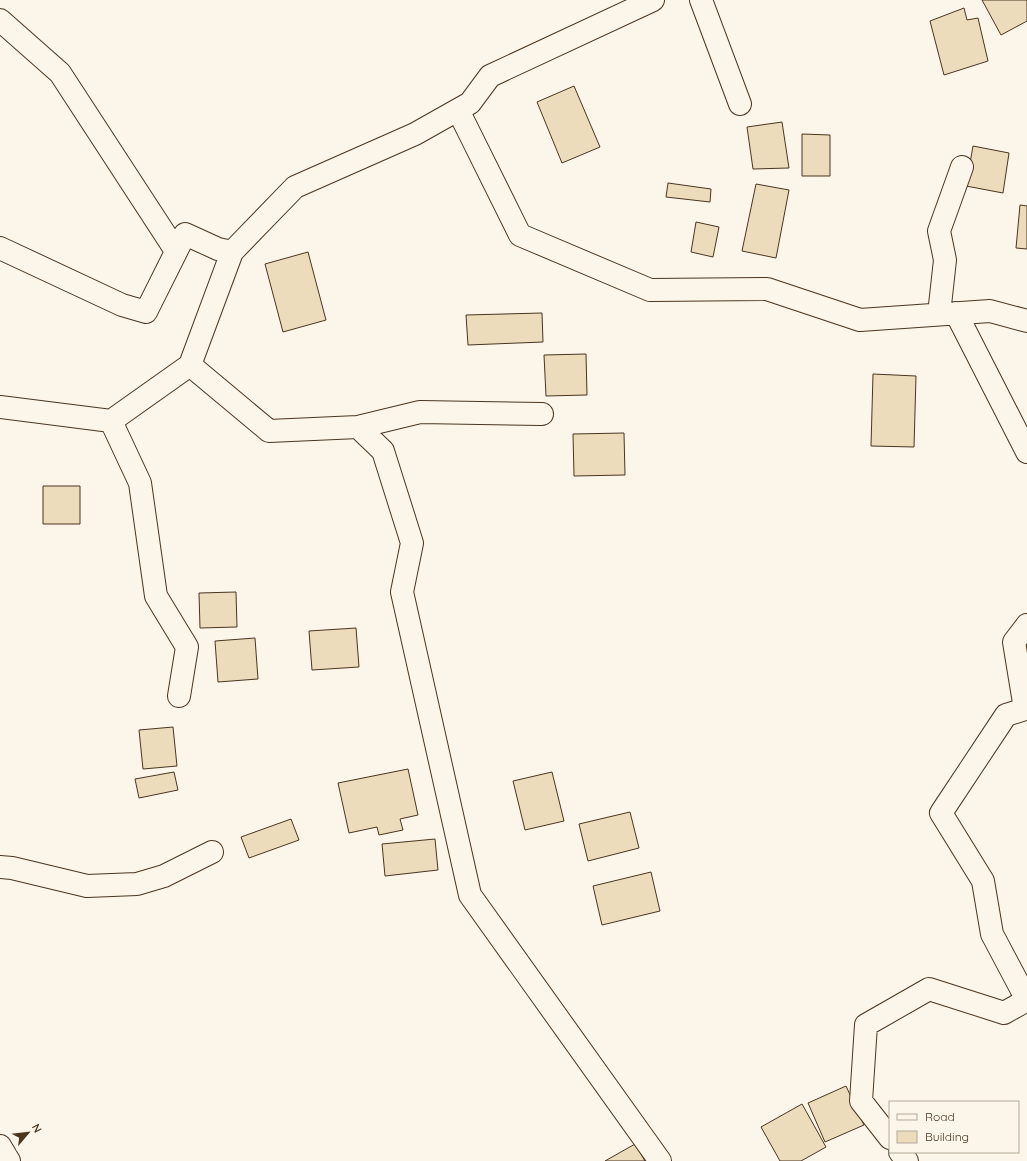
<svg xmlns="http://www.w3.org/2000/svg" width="1027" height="1161" viewBox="0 0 1027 1161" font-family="Quicksand,sans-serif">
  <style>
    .building { fill: #ecdcbc; stroke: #4a3520 }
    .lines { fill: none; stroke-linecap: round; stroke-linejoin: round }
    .minor-casing { stroke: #4a3520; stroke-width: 24 }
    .minor { stroke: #fbf6e9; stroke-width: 22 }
  </style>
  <rect width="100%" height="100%" fill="#fbf6e9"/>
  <!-- building -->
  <path class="building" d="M 982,0 L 1027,0 L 1027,21 L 1001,35 Z
    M 964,8 L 967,20 L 978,18 L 988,61 L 944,75 L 930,21 Z
    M 574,86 L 600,147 L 562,163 L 537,102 Z
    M 782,122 L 789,168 L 753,169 L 747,127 Z
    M 802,134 L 830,135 L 830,176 L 802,176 Z
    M 973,146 L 1009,153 L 1003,193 L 966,186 Z
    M 668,183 L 711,189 L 710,202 L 666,197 Z
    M 756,184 L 789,190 L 776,258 L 742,251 Z
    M 1020,205 L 1027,206 L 1027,249 L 1016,248 Z
    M 696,222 L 719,227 L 713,257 L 691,252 Z
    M 308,252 L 326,320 L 283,332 L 265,264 Z
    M 542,313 L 543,342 L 468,345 L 466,315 Z
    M 586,354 L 587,395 L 546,396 L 544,355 Z
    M 873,374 L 916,376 L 914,447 L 871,446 Z
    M 624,433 L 625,475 L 574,476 L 573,434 Z
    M 43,486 L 80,486 L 80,524 L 43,524 Z
    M 236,592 L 237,627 L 200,628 L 199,593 Z
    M 356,628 L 359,667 L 312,670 L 309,631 Z
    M 255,638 L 258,679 L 218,682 L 215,641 Z
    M 173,727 L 177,766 L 143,769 L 139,730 Z
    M 408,769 L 418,815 L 400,819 L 403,830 L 379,835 L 377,827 L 349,833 L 338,783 Z
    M 174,772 L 178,790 L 139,798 L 135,779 Z
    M 552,772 L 564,821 L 525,830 L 513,781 Z
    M 630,812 L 639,848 L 588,861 L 579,824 Z
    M 291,819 L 299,840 L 249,858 L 241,837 Z
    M 435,839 L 438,870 L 385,876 L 382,844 Z
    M 651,872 L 660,911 L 602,925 L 593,886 Z
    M 846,1086 L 864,1125 L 825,1142 L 808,1103 Z
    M 802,1104 L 826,1147 L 801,1161 L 780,1161 L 761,1127 Z
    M 635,1144 L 645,1161 L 605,1161 Z"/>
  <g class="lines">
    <defs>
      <path id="minor" d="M 701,0 L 740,104
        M 0,20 L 60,73 L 176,251
        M 458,110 L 520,235 L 650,290 L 767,289 L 860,320 L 990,311 L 1027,321
        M 0,248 L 122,305 L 146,312 L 185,234 L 218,249 L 232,252 L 295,187 L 415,134 L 470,103 L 490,76 L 653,0
        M 956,313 L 1027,452
        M 939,314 L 945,260 L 939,231 L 962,167
        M 190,365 L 269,431 L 358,427 L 420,412 L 542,414
        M 0,407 L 111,421 L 140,483 L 156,596 L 187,647 L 179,696
        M 111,421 L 190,365 L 232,252
        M 358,427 L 383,451 L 412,543 L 402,592 L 470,895 L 660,1161
        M 0,867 L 12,868 L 87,886 L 137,884 L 164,876 L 212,852
        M 890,1138 L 861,1101 L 866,1025 L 929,989 L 1004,1013 L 1027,1000 L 992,934 L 983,881 L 941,813 L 1006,715 L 1025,709 L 1014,642 L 1027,625
        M 0,1146 L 9,1161
        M 900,1152 L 907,1161"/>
    </defs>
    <!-- minor casing -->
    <use href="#minor" class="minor-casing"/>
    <!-- minor -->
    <use href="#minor" class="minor"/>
  </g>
  <!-- legend -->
  <rect x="889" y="1101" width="130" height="52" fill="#fbf6e9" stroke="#b4a999"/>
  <rect x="897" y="1114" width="20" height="6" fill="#fbf6e9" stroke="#b4a999"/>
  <text x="925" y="1121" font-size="12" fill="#4a3520">Road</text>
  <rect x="897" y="1131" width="20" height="12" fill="#ecdcbc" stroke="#b4a999"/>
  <text x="925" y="1141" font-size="12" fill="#4a3520">Building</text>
  <!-- north arrow -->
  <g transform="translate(28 1133) rotate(62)" stroke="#fbf6e9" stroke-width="3" paint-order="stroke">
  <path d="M0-3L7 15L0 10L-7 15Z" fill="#4a3520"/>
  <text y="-6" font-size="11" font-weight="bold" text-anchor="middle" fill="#4a3520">N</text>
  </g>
</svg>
